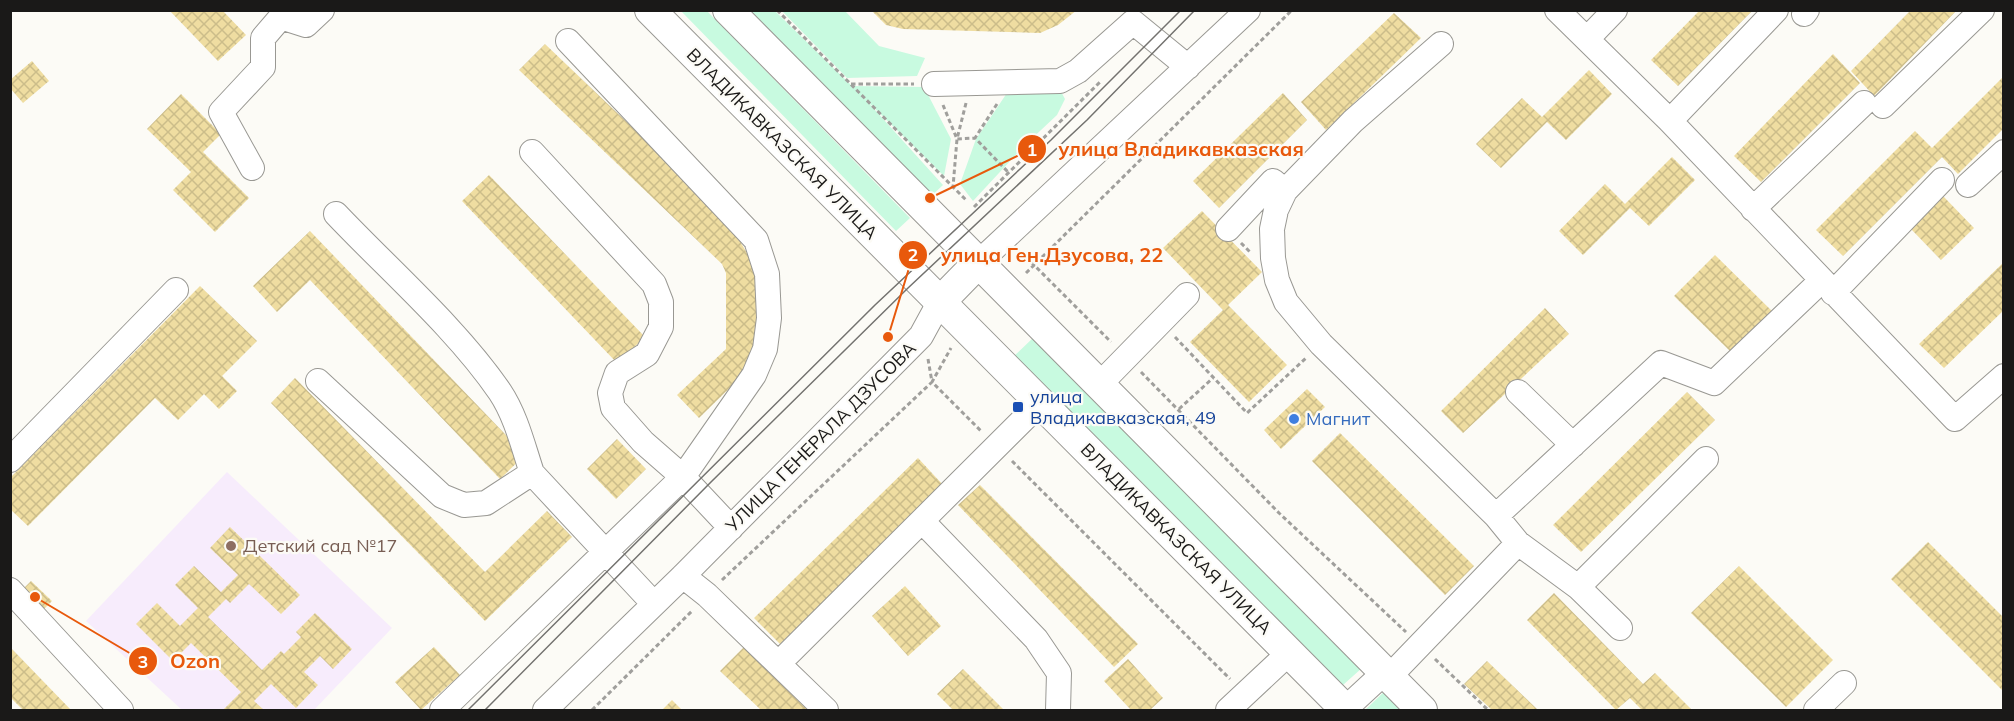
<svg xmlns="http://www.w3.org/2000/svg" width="2014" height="721" viewBox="0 0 2014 721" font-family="Mulish,sans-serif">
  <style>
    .education { fill: #f7ecfc }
    .grass { fill: #c8fae0 }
    .building { fill: url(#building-cross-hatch) }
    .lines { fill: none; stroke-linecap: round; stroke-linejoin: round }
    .minor-casing { stroke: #999893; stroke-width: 26 }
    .major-casing { stroke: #999893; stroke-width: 32 }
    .path { stroke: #a09f9c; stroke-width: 3; stroke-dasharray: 4.5 3; stroke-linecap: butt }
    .minor { stroke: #fff; stroke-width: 24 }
    .major { stroke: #fff; stroke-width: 30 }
    .tram { stroke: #73726f; stroke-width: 1.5 }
    .transit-dot { fill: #1a4fb4; stroke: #fcfbf6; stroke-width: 2 }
    .shop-dot { fill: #3f7fe0; stroke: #fcfbf6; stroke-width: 2 }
    .education-dot { fill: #8d6e63; stroke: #fcfbf6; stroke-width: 2 }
    .labels { text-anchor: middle; stroke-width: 4.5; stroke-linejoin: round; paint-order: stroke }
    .street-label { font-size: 18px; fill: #1a1918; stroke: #fcfbf6 }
    .transit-label { font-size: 18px; fill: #164399; stroke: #fcfbf6; text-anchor: start }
    .shop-label { font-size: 18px; fill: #366cbe; stroke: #fcfbf6; text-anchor: start }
    .education-label { font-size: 18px; fill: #785e54; stroke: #fcfbf6; text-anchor: start }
    .leader { fill: none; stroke: #e8590c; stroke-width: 2 }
    .callout-dot { fill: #e8590c; stroke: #fcfbf6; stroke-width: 2 }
    .mark-label { font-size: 18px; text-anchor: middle; font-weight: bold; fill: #fff }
    .callout-label { font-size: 20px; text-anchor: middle; font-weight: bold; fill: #e8590c; stroke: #fcfbf6; stroke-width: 4.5; stroke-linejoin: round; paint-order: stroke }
  </style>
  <defs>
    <pattern id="building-cross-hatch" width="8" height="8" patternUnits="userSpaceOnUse" patternTransform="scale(1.5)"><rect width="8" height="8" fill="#efdda1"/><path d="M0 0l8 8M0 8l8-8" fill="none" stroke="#ccbd8a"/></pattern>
  </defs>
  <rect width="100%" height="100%" fill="#fcfbf6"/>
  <!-- education -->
  <path class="education" d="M 227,472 L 392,628 L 314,710 L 182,710 L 86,621 Z"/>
  <!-- grass -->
  <path class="grass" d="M 681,11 L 707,11 L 910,218 L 896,231 Z
    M 737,11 L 775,11 L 852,86 L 924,87 L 951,139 L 944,176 L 865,99 L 943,185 L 925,202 Z
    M 782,11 L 845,11 L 879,46 L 925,58 L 917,76 L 847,78 Z
    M 1058,86 L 1065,99 L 1057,115 L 1024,146 L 973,201 L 960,184 L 976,139 L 1009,90 Z
    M 1034,337 L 1362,668 L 1343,685 L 1013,357 Z
    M 1386,690 L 1406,710 L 1365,710 Z"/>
  <!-- building -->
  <path class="building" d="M 169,10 L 222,10 L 246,35 L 218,61 Z
    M 871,10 L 1077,10 L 1058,25 L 1040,33 L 903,29 L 886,25 Z
    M 1700,10 L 1753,10 L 1678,86 L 1651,60 Z
    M 1911,10 L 1957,10 L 1874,96 L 1851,71 Z
    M 1394,13 L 1421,38 L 1326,130 L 1301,102 Z
    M 545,44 L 747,237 L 741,243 L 759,273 L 757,343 L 747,371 L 699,418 L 677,395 L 726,349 L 726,273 L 722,264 L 519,70 Z
    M 1833,54 L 1860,83 L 1761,182 L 1734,156 Z
    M 32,61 L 49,81 L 23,103 L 10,88 L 10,80 Z
    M 1589,70 L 1612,94 L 1566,140 L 1547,122 L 1501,168 L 1476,144 L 1522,98 L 1542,117 Z
    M 2004,76 L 2004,128 L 1958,174 L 1942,157 L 1843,256 L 1816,230 L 1915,131 L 1932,148 Z
    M 1283,93 L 1307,120 L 1219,208 L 1193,181 Z
    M 181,94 L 221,134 L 203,152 L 249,198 L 215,232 L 173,190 L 191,172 L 147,129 Z
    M 1672,157 L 1695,180 L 1649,226 L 1630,208 L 1583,255 L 1559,231 L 1605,184 L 1625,204 Z
    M 489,175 L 645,337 L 617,363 L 462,201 Z
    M 1943,196 L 1974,228 L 1941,260 L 1910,228 Z
    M 1202,211 L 1262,272 L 1228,305 L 1287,365 L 1249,402 L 1190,342 L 1223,310 L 1163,248 Z
    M 310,231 L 525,455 L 500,479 L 310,280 L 277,312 L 253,286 Z
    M 1715,255 L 1774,313 L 1733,354 L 1674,296 Z
    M 2004,262 L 2004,310 L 1944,368 L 1919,344 Z
    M 200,286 L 257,341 L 222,376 L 237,391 L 219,409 L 204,394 L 178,420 L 155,398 L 28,526 L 10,509 L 10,478 Z
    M 1545,308 L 1569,334 L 1463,433 L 1441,411 Z
    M 295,378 L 485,572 L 547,511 L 572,537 L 485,621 L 271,403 Z
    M 1307,389 L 1325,407 L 1281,449 L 1264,430 Z
    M 1687,392 L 1715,420 L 1581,552 L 1553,525 Z
    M 1340,433 L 1474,566 L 1445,595 L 1312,461 Z
    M 617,439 L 646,469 L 616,499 L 587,469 Z
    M 918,458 L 944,486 L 780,644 L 754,618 Z
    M 980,485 L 1138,644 L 1114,667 L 958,505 Z
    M 230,527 L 300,595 L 281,614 L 249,584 L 230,603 L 226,599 L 208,617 L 262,670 L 281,651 L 284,654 L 301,637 L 296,632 L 315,613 L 352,649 L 333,669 L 320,656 L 304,672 L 318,685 L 296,708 L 271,684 L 254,701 L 264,710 L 223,710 L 241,692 L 191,643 L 173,661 L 136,624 L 157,603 L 180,626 L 198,608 L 175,585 L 194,566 L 221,592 L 238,575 L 210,548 Z
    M 1928,542 L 2004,618 L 2004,692 L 1891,579 Z
    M 1739,566 L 1833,660 L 1786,707 L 1691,613 Z
    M 31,581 L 52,601 L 42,611 L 22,590 Z
    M 905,586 L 941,626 L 908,656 L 872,616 Z
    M 1554,593 L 1643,684 L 1655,673 L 1692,710 L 1642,710 L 1630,698 L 1616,710 L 1527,620 Z
    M 10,647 L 71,710 L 23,710 L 10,697 Z
    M 434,647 L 460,675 L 421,710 L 395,682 Z
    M 744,647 L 808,710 L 761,710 L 720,671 Z
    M 1128,659 L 1163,698 L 1150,710 L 1131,710 L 1104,681 Z
    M 1487,661 L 1538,710 L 1492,710 L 1464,684 Z
    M 963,669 L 1004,710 L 953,710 L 937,694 Z
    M 672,700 L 682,710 L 662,710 Z"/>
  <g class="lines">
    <defs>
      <path id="minor" d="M 1557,10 L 1670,121 L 1955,419 L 2004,376
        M 1804,14 L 1807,10
        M 1587,39 L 1615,10
        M 934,84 L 1060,81 L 1078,71 L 1133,22 L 1188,67
        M 1883,106 L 1982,10
        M 1670,121 L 1776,10
        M 532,152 L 654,284 L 661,302 L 661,327 L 647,354 L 617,373 L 610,393 L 613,408 L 643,442 L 683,477 L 731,528
        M 252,168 L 221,112 L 263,67 L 263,38 L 281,17 L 306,25 L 322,10
        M 1968,185 L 2004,152
        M 1753,209 L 1864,103
        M 336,214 C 389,270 457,329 500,392 C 516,416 523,446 532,473
        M 1228,229 L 1273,181 L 1285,191
        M 977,264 L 1248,10
        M 1833,293 L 1942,180
        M 318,381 L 442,496 L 464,505 L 486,503 L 532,473 L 654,604
        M 1099,385 L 1187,295
        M 1518,392 L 1573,445
        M 10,460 L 176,290
        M 1496,516 L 1661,363 L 1714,383 L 1821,281
        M 923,522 L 1036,639 L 1059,673 L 1058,710
        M 1518,543 L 1578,587 L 1620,628
        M 683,576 L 707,595 L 826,710
        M 1578,587 L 1706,459
        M 10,590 L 121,710
        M 779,663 L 1040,403
        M 1389,677 L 1518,543 L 1496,516 L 1321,344 L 1286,302 L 1277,280 L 1273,258 L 1272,229 L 1276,210 L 1285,191 L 1353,121 L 1441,44
        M 1345,709 L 1385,672
        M 442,710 L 683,477 L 754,375 L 765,349 L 769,318 L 767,274 L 756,240 L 568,41
        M 545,710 L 683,576 L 921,336 L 939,303
        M 1228,710 L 1289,653
        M 1816,710 L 1844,683"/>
      <path id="major" d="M 650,10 L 1346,710
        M 728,10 L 1422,710
        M 939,303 L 977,264"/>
    </defs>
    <!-- minor casing -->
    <use href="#minor" class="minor-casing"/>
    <!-- major casing -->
    <use href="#major" class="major-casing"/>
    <!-- path -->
    <path class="path" d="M 777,10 L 967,201
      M 851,84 L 914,84
      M 966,103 L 957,139 L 975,138
      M 997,104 L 975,138 L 1009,173
      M 943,105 L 957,139 L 953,187
      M 974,207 L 1100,82
      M 1241,243 L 1251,253
      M 1026,257 L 1111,342
      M 1026,273 L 1292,10
      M 1175,337 L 1247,413 L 1306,358
      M 928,359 L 932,382 L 951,348
      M 1141,372 L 1279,513 L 1406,632
      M 1179,409 L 1213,378
      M 1012,461 L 1230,679
      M 722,580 L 932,382 L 982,432
      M 1435,659 L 1488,710
      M 592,710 L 693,610"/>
    <!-- minor -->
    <use href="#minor" class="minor"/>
    <!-- major -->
    <use href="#major" class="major"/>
    <!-- tram -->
    <path class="tram" d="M 468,710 L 875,305 L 1051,140 L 1181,10
      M 485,710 L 711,482 L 908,288 L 1087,120 L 1195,10"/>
  </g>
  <!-- markers -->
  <rect class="transit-dot" x="1012" y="401" width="12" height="12" rx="3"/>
  <circle class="shop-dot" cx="1294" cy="419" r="6"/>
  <circle class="education-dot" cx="231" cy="546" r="6"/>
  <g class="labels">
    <!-- street labels -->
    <g class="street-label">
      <text transform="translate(782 144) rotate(45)" y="6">ВЛАДИКАВКАЗСКАЯ УЛИЦА</text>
      <text transform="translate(821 437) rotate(-45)" y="6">УЛИЦА ГЕНЕРАЛА ДЗУСОВА</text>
      <text transform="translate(1176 539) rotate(45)" y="6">ВЛАДИКАВКАЗСКАЯ УЛИЦА</text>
    </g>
    <!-- transit labels -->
    <g class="transit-label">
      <text x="1030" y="403">улица<tspan x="1030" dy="21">Владикавказская, 49</tspan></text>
    </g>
    <!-- shop labels -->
    <g class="shop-label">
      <text x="1306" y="425">Магнит</text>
    </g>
    <!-- education labels -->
    <g class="education-label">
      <text x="243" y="552">Детский сад №17</text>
    </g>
  </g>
  <!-- callouts -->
  <path class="leader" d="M930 198L1032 149M888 337L913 255M35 597L143 661"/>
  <g class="callout-dot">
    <circle cx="930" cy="198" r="6"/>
    <circle cx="888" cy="337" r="6"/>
    <circle cx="35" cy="597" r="6"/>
    <circle cx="1032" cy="149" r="15"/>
    <circle cx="913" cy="255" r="15"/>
    <circle cx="143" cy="661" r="15"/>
  </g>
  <g class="mark-label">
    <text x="1032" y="156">1</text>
    <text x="913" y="261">2</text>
    <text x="143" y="668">3</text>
  </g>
  <g class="callout-label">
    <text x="1181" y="156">улица Владикавказская</text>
    <text x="1052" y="262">улица Ген.Дзусова, 22</text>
    <text x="195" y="668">Ozon</text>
  </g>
  <!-- border -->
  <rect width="2014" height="721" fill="none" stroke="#1a1918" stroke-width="24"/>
</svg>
